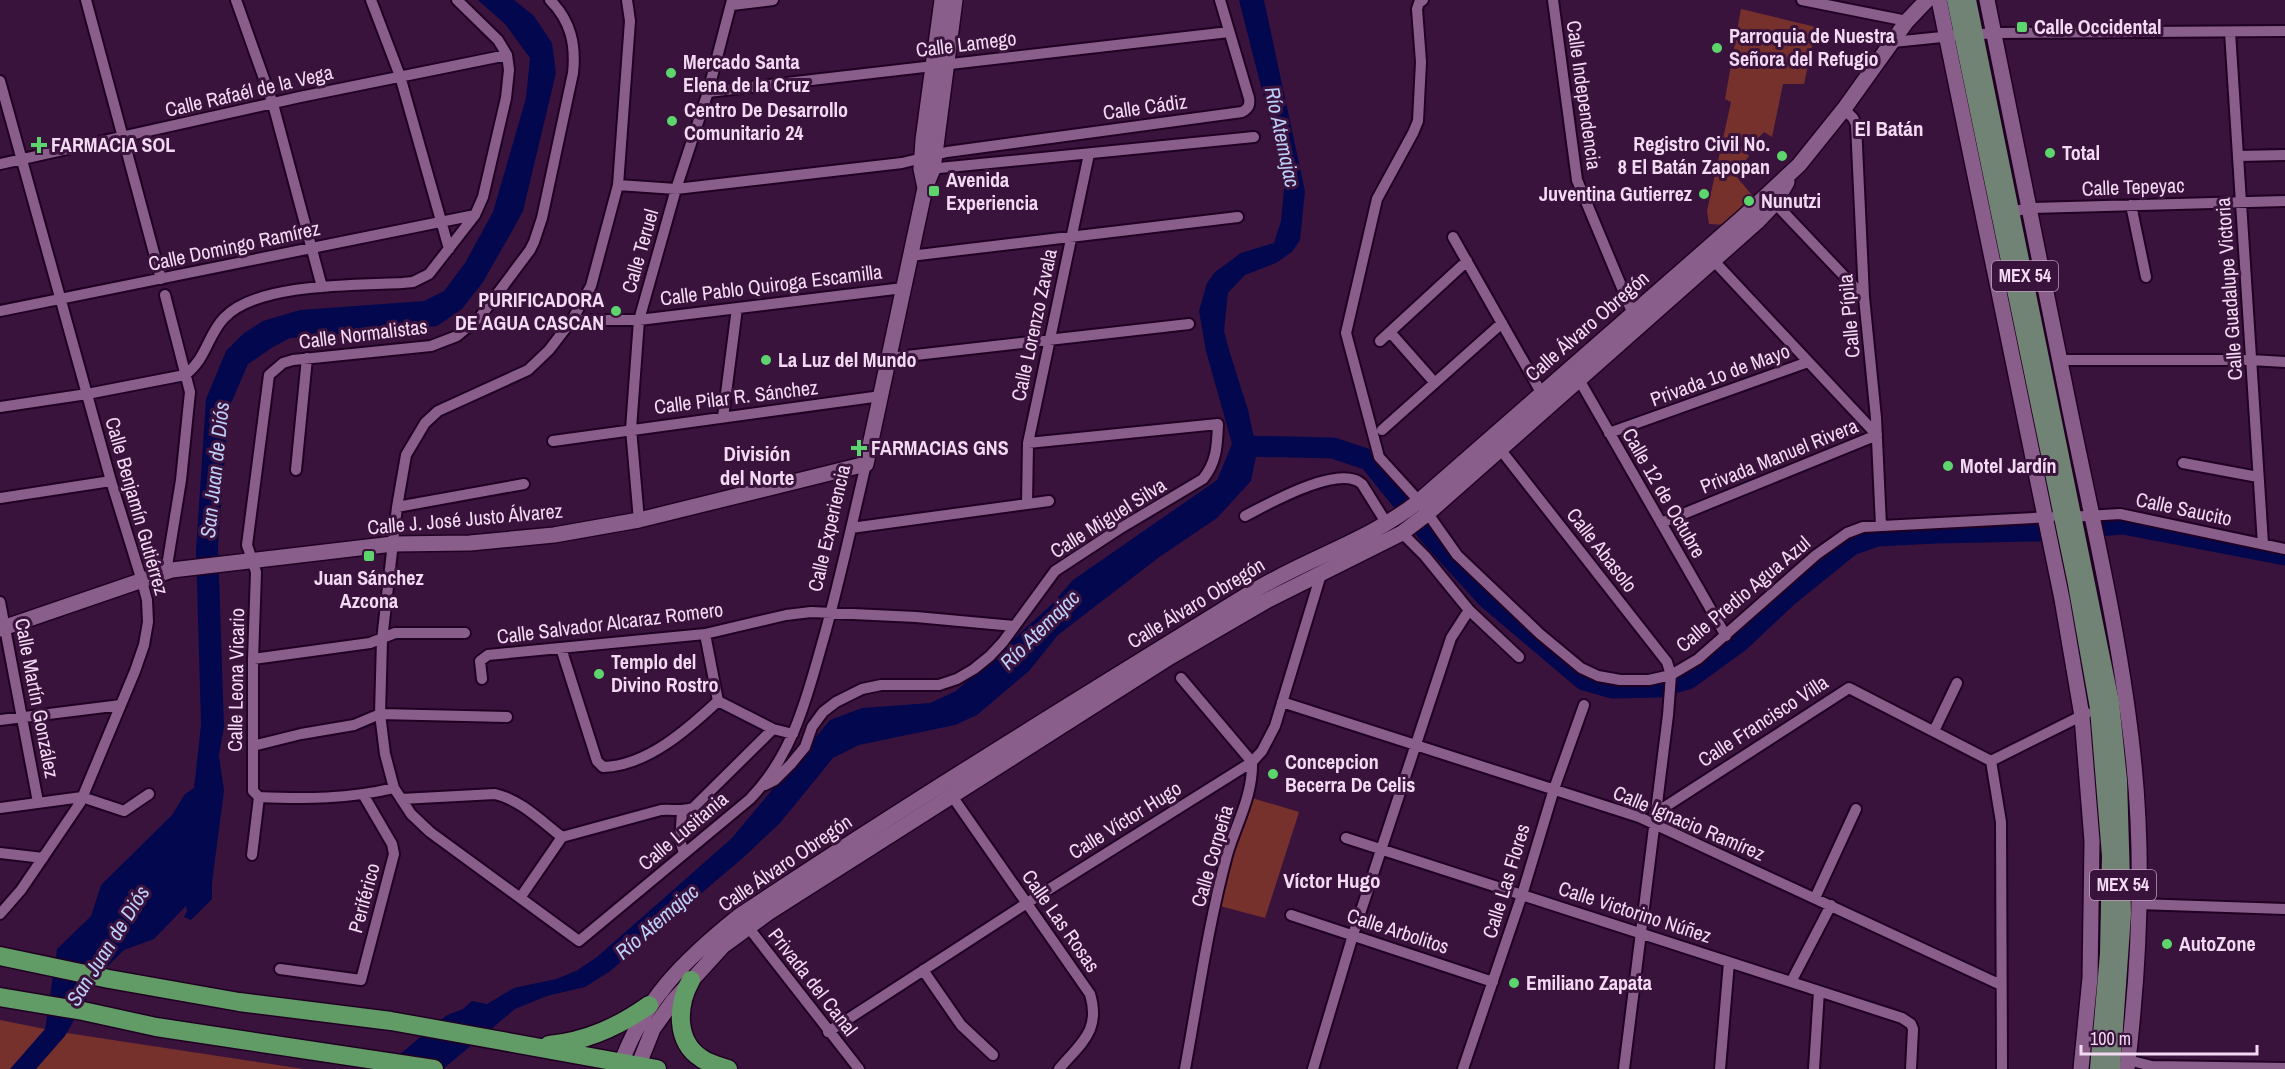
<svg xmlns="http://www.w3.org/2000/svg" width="2285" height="1069" viewBox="0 0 2285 1069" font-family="'Archivo Narrow',sans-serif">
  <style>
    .green { fill: #77312c }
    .water { fill: #03084e }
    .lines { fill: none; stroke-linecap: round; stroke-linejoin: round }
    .river { stroke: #03084e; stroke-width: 21 }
    .street-casing { stroke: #200022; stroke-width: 14 }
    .secondary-casing { stroke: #200022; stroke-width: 18 }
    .primary-casing { stroke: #200022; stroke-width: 20 }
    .highway-casing { stroke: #200022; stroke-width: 21 }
    .street { stroke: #8a5e8a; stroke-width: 10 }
    .secondary { stroke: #8a5e8a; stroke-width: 15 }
    .primary { stroke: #718374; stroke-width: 16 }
    .highway { stroke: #619b66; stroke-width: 18 }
    .poi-dot { fill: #5dd56d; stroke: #3a133c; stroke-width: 2 }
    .labels { text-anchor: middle; stroke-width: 6; stroke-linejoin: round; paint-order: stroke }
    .shield { fill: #3a133c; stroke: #bc9ebc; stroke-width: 1.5 }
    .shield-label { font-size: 18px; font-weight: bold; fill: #f3daf3 }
    .poi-label { font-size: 20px; font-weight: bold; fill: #f3daf3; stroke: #3a133c; text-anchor: start }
    .street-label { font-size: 20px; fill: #f3daf3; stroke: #3a133c }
    .neighbourhood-label { font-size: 21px; font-weight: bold; fill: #f3daf3; stroke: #3a133c }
    .water-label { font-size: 21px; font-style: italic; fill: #bdcff8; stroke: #3a133c }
  </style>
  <rect width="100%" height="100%" fill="#3a133c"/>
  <!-- green -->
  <path class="green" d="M 1741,9 L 1816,27 L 1804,84 L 1783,84 L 1772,137 L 1764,132 L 1757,139 L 1743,134 L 1740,146 L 1749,156 L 1735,175 L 1752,195 L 1727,225 L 1709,224 L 1707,211 L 1731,102 L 1725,99 Z
    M 1252,798 L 1299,812 L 1265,918 L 1220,906 L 1234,854 Z
    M 0,1020 L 60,1032 L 304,1069 L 0,1069 Z"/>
  <!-- water -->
  <path class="water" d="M 478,0 L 514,0 L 534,16 L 552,43 L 556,73 L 523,211 L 511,233 L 483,282 L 462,309 L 437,326 L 290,338 L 273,347 L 248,364 L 229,408 L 218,545 L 224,727 L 219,755 L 224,791 L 212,883 L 212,899 L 191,920 L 184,917 L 187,911 L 186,906 L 154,939 L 124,950 L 101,973 L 65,1036 L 36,1069 L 10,1069 L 45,1029 L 57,949 L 91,916 L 101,885 L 172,815 L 185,794 L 194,788 L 201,725 L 196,550 L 206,399 L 226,351 L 244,333 L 263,321 L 300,310 L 424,301 L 444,291 L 465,263 L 493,212 L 526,98 L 530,58 L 505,24 Z
    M 1239,0 L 1264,0 L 1305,191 L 1300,240 L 1292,252 L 1276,263 L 1245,275 L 1228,293 L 1224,331 L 1229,350 L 1248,410 L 1257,452 L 1251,481 L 1217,518 L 1158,558 L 1058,635 L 1029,671 L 977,715 L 955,725 L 859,745 L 833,758 L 780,823 L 744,857 L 609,972 L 585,987 L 547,996 L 515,1009 L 443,1069 L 382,1069 L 447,1015 L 463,1009 L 472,1001 L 487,1004 L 514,988 L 556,979 L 576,971 L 597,957 L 732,838 L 830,720 L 862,708 L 930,703 L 956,691 L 1050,606 L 1073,580 L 1217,480 L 1232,444 L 1206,351 L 1199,311 L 1207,283 L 1215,272 L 1241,253 L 1274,243 L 1281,221 L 1284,189 L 1274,138 Z"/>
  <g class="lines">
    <!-- river -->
    <path class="river" d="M 1242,446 L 1333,448 L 1369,460 L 1428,533 L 1487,598 L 1584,680 L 1612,688 L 1660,687 L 1688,679 L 1739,642 L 1788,596 L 1851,545 L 1877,536 L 1936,533 L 2038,531 L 2123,524 L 2285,555"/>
    <defs>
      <path id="street" d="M 86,0 L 161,279
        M 236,0 L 273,104 L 322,287
        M 371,0 L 400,76 L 449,249
        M 627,0 L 630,21 L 618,185 L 591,286 L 572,320 L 549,350 L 528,370 L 438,411 L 425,423 L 406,455 L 397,507 L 382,640 L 380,714 L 385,754 L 394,788 L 411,814 L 430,832 L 579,941 L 750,799 C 790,758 805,705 820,651 C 838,590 851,527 866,464
        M 1423,0 L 1419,3 L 1417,9 L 1421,62 L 1418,121 L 1413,133 L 1377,199 L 1346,333 L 1379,457 L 1419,501 L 1457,555 L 1540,634 L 1581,668 L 1598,676 L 1620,680 L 1649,680 L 1671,675 L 1698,659 L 1816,555 L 1847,533 L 1863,527 L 2051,517
        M 1553,0 L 1577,180 L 1635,319
        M 1802,0 L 1907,21
        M 732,5 L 773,0
        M 2230,32 L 2263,544
        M 1971,35 L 1994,33 L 2285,31
        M 1893,42 L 1952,36
        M 0,81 L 111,481 L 142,581 L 147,600 L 148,622 L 144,645 L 135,671 L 80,803 L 21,890 L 0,914
        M 708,92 L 1229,32
        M 1844,109 L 1853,118 L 1856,124 L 1864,297 L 1876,418 L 1881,526
        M 2238,156 L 2285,155
        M 0,164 L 300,97 L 507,55
        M 929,169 L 1254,137
        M 618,185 L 676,189 L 902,163 L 947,152 L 1242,112 C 1249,108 1250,105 1249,98 L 1220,0
        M 1771,199 L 1864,297
        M 2131,205 L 2146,277
        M 2007,213 L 2029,208 L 2285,201
        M 1453,237 L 1542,394
        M 910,256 L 1238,217
        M 165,295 L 190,392 L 181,480 L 166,572
        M 0,311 L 475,215
        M 572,320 L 639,320 L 903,288
        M 1390,332 L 1435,383
        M 1380,341 L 1467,261
        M 889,358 L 1189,324
        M 2060,360 L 2251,360 L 2285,362
        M 1577,376 L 1726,636
        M 0,407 L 87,394 L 185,375 C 207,358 207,336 224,318 C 256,283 356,285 402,283 L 413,282 L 429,274 L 475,215 L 483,197 L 506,98 L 509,70 L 507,55 L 498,40 L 457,0
        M 723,417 L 737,308
        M 1382,430 L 1502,323
        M 1609,433 L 1808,362
        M 553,441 L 881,396
        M 1500,449 L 1667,662 L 1671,675 L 1668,715 L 1624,1069
        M 2183,463 L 2258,477
        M 296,470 L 307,358
        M 0,498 L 111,481
        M 1027,504 L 1028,443 L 1089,154
        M 397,507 L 524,484
        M 1245,516 C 1268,504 1340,463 1362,484 L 1387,524
        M 2069,517 L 2120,514 L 2285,549
        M 639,520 L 631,429 L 639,320 L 676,189 L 708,92 L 732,0
        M 1661,523 L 1877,435 L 1714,261
        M 851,528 L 1049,501
        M 1402,533 L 1425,556 L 1469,610 L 1519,657
        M 0,602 L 38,802
        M 705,634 L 718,701
        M 561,648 L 597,761 L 603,767 C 647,766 688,729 718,701
        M 253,659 L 370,643 L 395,633 L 465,633
        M 1181,678 L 1252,762 C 1253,796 1236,824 1227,855 C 1208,925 1198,998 1185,1069
        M 482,679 L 480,661 L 488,655 L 705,634 L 786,615 L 811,612 L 916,617 L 1014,626
        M 718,701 L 773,729 L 793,734
        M 1282,702 L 1639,817 L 2001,985
        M 0,720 L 121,705
        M 1934,731 L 1957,683
        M 253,746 L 301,734 L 354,725 L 380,714 L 507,717
        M 1991,761 L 2001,822 L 2002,1069
        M 1991,761 L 2087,713
        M 765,785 L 775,780 L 791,764 L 805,747 L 812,727 L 823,712 L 836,702 L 862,689 L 881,685 L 939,685 L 957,679 L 974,669 L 990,656 L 1003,642 L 1055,571 L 1119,529 L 1203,479 C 1217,462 1217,445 1218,424 L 1028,443
        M 952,796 L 1090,994 C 1101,1031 1081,1043 1059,1069
        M 259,797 L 253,791 L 253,659 L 256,572 L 247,545 L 269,375 L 283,363 L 293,360 L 431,346 L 457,336 L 480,317 L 530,250 L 534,242 L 542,218 L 573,73 C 576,45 571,21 550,0
        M 259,797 C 305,799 349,799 394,788
        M 401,799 L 495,794 C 521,800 541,821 562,837
        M 0,808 L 82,797 L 124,811 L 149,794
        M 682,812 L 680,840 L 684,853
        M 1654,814 L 1849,688 L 1991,761
        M 562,837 L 661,810 C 673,809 681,812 693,808 L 773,729
        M 1346,838 L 1902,1018 L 1911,1024 L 1913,1029 L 1911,1069
        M 0,853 L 43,858
        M 252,855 L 259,797
        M 520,898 L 562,837
        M 1815,898 L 1856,809
        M 2139,904 L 2285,909
        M 1291,915 L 1493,982
        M 745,923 L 859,1069
        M 280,969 L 361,980 L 394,854 L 392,844 L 364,796
        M 923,970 L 961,1025 L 993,1055
        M 1791,982 L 1831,905
        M 828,1032 L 1027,903 L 1252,762 L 1262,751 L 1275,726 L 1322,571
        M 2128,1060 L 2152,1066 L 2285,1068
        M 1313,1069 L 1353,935 L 1451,638 L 1469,610
        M 1463,1069 L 1522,895 L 1554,789 L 1584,705
        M 1720,1069 L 1729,962
        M 1814,1069 L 1819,991"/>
      <path id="secondary" d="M 1939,0 L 2062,599 L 2082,716 L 2092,841 L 2090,978 L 2081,1069
        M 1987,0 C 2015,137 2042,274 2070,411 C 2094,528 2122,645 2134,765 C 2144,865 2139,969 2127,1069
        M 925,188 L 921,169 L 923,140 L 942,0
        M 0,629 L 172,570 L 393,544 L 470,543 L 554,535 L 639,520 L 866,464 L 925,188 L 933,169 L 955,0
        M 619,1069 C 643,1000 684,960 739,916 C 907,804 1080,698 1252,592 C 1305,559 1369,541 1419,501 L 1741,219 L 1799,165 L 1844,109 L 1907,21 L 1927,0
        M 637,1069 L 653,1029 L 673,1001 L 723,946 L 768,913 L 1170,657 L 1268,600 L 1402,533 L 1427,514 L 1757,222 L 1775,203 L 1787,182"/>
      <path id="primary" d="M 1955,0 L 2076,584 L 2098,708 L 2110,856 L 2108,954 L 2098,1069
        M 1968,0 L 2111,702 L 2119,780 L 2123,914 L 2112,1069"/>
      <path id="highway" d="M 0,956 L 109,979 L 239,1002 L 391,1021 L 657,1069
        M 691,980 C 677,1005 675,1041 701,1058 C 709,1064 719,1066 728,1069
        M 0,997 L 83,1011 L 156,1027 L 434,1069
        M 549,1045 C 587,1041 618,1027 649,1005"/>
    </defs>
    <!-- street casing -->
    <use href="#street" class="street-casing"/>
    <!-- secondary casing -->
    <use href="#secondary" class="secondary-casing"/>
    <!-- primary casing -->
    <use href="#primary" class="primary-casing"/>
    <!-- highway casing -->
    <use href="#highway" class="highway-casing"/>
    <!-- street -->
    <use href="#street" class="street"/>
    <!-- secondary -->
    <use href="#secondary" class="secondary"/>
    <!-- primary -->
    <use href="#primary" class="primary"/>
    <!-- highway -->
    <use href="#highway" class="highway"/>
  </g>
  <!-- markers -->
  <g class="poi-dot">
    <rect x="2016" y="21" width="12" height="12" rx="3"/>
    <circle cx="1717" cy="48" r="6"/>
    <circle cx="671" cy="73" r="6"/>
    <circle cx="672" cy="121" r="6"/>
    <path d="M36 136h6v6h6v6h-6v6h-6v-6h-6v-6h6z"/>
    <circle cx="2050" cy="153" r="6"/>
    <circle cx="1782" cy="156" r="6"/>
    <rect x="928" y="185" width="12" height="12" rx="3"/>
    <circle cx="1704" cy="194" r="6"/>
    <circle cx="1749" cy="201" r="6"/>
    <circle cx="616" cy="311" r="6"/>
    <circle cx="766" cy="360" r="6"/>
    <path d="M856 439h6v6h6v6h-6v6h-6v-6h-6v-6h6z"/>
    <circle cx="1948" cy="466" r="6"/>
    <rect x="363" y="550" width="12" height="12" rx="3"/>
    <circle cx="599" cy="674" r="6"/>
    <circle cx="1273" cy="774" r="6"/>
    <circle cx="2167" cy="944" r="6"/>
    <circle cx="1514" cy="983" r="6"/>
  </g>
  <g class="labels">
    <!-- shield labels -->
    <g class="shield">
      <rect x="1992" y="261" width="66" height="30" rx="4.5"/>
      <rect x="2090" y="870" width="66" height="30" rx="4.5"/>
    </g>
    <g class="shield-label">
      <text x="2025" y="282">MEX 54</text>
      <text x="2123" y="891">MEX 54</text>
    </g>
    <!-- poi labels -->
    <g class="poi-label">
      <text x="2034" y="34">Calle Occidental</text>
      <text x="1729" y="43">Parroquia de Nuestra<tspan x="1729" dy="23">Señora del Refugio</tspan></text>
      <text x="683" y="69">Mercado Santa<tspan x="683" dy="23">Elena de la Cruz</tspan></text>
      <text x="684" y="117">Centro De Desarrollo<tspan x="684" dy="23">Comunitario 24</tspan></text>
      <text x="1770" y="151" text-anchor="end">Registro Civil No.<tspan x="1770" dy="23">8 El Batán Zapopan</tspan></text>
      <text x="51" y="152">FARMACIA SOL</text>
      <text x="2062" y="160">Total</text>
      <text x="946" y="187">Avenida<tspan x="946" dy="23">Experiencia</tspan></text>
      <text x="1692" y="201" text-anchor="end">Juventina Gutierrez</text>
      <text x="1761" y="208">Nunutzi</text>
      <text x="604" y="307" text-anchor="end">PURIFICADORA<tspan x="604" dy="23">DE AGUA CASCAN</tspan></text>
      <text x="778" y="367">La Luz del Mundo</text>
      <text x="871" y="455">FARMACIAS GNS</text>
      <text x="1960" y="473">Motel Jardín</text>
      <text x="369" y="585" text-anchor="middle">Juan Sánchez<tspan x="369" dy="23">Azcona</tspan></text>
      <text x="611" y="669">Templo del<tspan x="611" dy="23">Divino Rostro</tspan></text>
      <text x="1285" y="769">Concepcion<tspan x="1285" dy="23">Becerra De Celis</tspan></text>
      <text x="2179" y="951">AutoZone</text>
      <text x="1526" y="990">Emiliano Zapata</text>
    </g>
    <!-- street labels -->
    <g class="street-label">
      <text transform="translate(966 44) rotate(-7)" y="7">Calle Lamego</text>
      <text transform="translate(249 91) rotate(-13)" y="7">Calle Rafaél de la Vega</text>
      <text transform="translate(1584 95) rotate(82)" y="7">Calle Independencia</text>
      <text transform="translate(1145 107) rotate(-8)" y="7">Calle Cádiz</text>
      <text transform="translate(2133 187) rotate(-2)" y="7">Calle Tepeyac</text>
      <text transform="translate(234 246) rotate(-12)" y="7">Calle Domingo Ramírez</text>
      <text transform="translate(640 251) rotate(-74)" y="7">Calle Teruel</text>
      <text transform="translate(771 285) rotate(-7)" y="7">Calle Pablo Quiroga Escamilla</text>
      <text transform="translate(2229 289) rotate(-94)" y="7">Calle Guadalupe Victoria</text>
      <text transform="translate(1849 316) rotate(-95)" y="7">Calle Pípila</text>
      <text transform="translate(1034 325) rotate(-78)" y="7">Calle Lorenzo Zavala</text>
      <text transform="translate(1587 326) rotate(-41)" y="7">Calle Álvaro Obregón</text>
      <text transform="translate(363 334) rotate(-7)" y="7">Calle Normalistas</text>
      <text transform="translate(1720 375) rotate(-20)" y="7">Privada 1o de Mayo</text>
      <text transform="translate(736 397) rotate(-7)" y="7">Calle Pilar R. Sánchez</text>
      <text transform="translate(1779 456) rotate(-22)" y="7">Privada Manuel Rivera</text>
      <text transform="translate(1664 493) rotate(60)" y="7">Calle 12 de Octubre</text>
      <text transform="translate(137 506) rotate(74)" y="7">Calle Benjamín Gutiérrez</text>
      <text transform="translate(2184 509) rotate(12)" y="7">Calle Saucito</text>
      <text transform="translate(1108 518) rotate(-32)" y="7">Calle Miguel Silva</text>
      <text transform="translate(465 519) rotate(-5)" y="7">Calle J. José Justo Álvarez</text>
      <text transform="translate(829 528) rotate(-77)" y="7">Calle Experiencia</text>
      <text transform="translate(1602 550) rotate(52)" y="7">Calle Abasolo</text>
      <text transform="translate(1743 594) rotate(-40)" y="7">Calle Predio Agua Azul</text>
      <text transform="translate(1196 603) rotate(-31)" y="7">Calle Álvaro Obregón</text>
      <text transform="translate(610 623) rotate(-7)" y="7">Calle Salvador Alcaraz Romero</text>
      <text transform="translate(236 680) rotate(-89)" y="7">Calle Leona Vicario</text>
      <text transform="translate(37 698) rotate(79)" y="7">Calle Martín González</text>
      <text transform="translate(1763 721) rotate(-33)" y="7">Calle Francisco Villa</text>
      <text transform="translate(1125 820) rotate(-32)" y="7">Calle Víctor Hugo</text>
      <text transform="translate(1689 823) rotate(23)" y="7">Calle Ignacio Ramírez</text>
      <text transform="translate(683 831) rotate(-40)" y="7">Calle Lusitania</text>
      <text transform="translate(1212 856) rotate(-74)" y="7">Calle Corpeña</text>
      <text transform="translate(785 863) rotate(-34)" y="7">Calle Álvaro Obregón</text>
      <text transform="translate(1506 881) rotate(-73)" y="7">Calle Las Flores</text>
      <text transform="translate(364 898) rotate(-75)" y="7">Periférico</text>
      <text transform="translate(1635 912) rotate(18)" y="7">Calle Victorino Núñez</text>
      <text transform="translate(1061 921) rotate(55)" y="7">Calle Las Rosas</text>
      <text transform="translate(1398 931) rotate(18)" y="7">Calle Arbolitos</text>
      <text transform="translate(813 982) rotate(52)" y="7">Privada del Canal</text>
    </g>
    <!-- neighbourhood labels -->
    <g class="neighbourhood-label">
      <text x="1889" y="136">El Batán</text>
      <text x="757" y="461">División<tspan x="757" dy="24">del Norte</tspan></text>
      <text x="1332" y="888">Víctor Hugo</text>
    </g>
    <!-- water labels -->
    <g class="water-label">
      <text transform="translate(1282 137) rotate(78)" y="7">Río Atemajac</text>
      <text transform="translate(215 470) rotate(-84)" y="7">San Juan de Diós</text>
      <text transform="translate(1040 630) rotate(-45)" y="7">Río Atemajac</text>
      <text transform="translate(657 922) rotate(-41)" y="7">Río Atemajac</text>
      <text transform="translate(108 946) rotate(-58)" y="7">San Juan de Diós</text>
    </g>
  </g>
  <!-- scale -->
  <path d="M2081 1045v9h176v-9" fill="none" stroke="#f3daf3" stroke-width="3"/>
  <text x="2090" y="1045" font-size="18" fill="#f3daf3" stroke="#3a133c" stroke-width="4.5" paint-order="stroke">100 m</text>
</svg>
